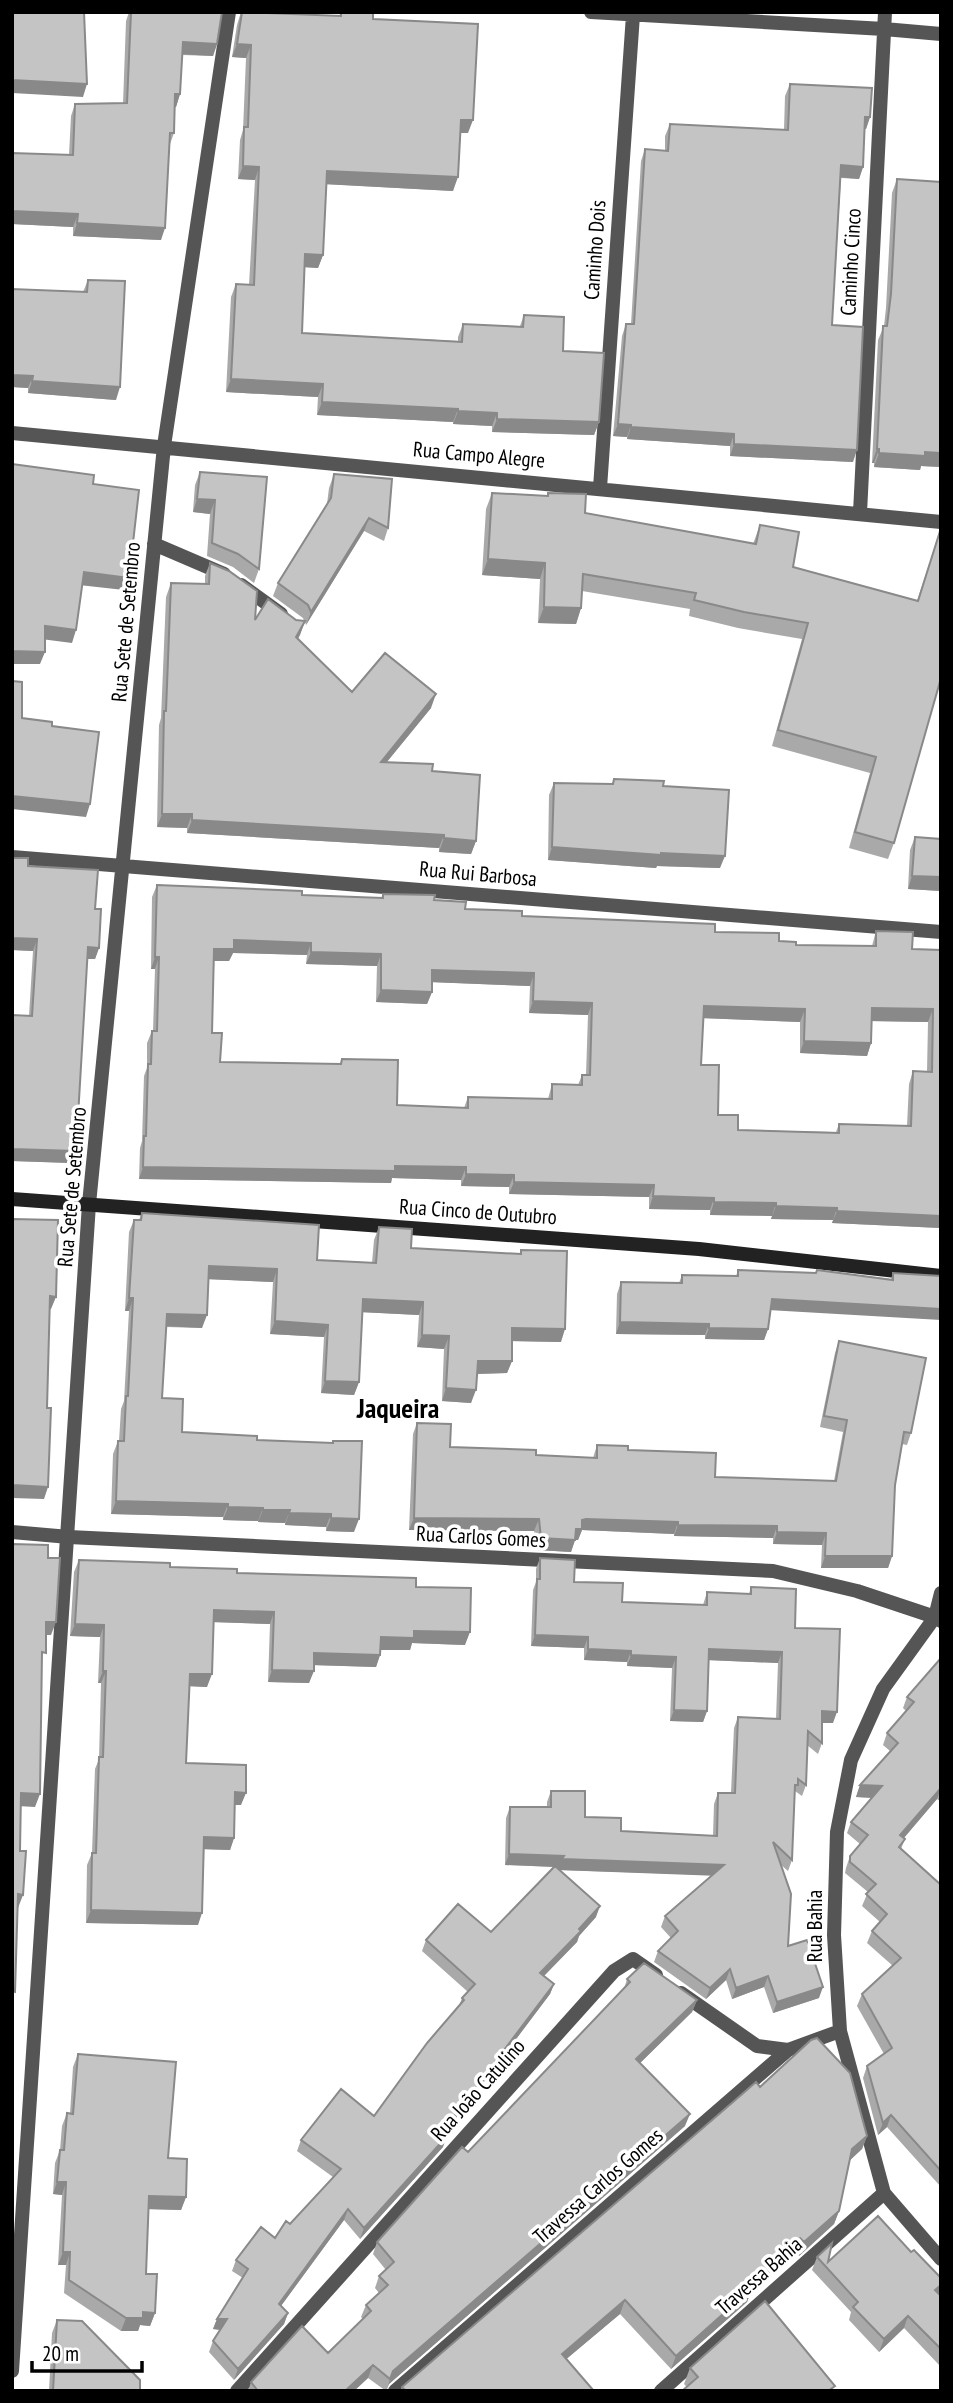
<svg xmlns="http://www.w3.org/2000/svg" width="953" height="2403" viewBox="0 0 953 2403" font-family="'PT Sans Narrow',sans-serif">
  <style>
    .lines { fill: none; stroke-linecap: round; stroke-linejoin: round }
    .street { stroke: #555; stroke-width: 14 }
    .secondary { stroke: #222; stroke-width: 14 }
    .wall { fill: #a9a9a9; fill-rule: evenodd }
    .shaded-wall { fill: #898989 }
    .building { fill: #c4c4c4; stroke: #898989; stroke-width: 2; fill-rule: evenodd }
    .labels { text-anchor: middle; stroke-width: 7; stroke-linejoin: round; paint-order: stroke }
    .street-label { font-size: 21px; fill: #000; stroke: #fff }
    .district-label { font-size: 28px; font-weight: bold; fill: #000; stroke: #fff }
  </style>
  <rect width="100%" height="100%" fill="#fff"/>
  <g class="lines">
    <!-- street -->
    <path class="street" d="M 591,12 L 884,29 L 941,34
      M 12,433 L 941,522
      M 600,488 L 633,15
      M 860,513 L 885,12
      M 154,544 L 224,574
      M 241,585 L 281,614
      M 12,857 L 941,932
      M 12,1532 L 69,1537 L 773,1571 L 857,1591 L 935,1617 L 941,1621
      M 941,1593 L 935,1617 L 883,1689 L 851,1760 L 837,1832 L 834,1935 L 840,2031 L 884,2193 L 941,2259
      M 681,1993 L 757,2046 L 788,2050
      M 12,2371 L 89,1204 L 164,446 L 229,12
      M 237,2391 L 614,1971 L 633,1959 L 656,1975
      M 395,2391 L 788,2050 L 840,2031
      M 661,2391 L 884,2193"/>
    <!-- secondary -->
    <path class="secondary" d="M 12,1199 L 699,1249 L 941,1276"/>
  </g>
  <!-- wall -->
  <path class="wall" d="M 129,12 L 222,12 L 217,44 L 213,56 L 182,55 L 180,94 L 176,107 L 175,107 L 174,133 L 170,144 L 161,240 L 73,236 L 73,227 L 12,224 L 12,153 L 69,155 L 71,116 L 75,104 L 123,104 L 126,21 Z
    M 241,12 L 339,16 L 341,12 L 373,19 L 468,133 L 460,133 L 453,191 L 326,184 L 323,255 L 318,268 L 305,267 L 302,333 L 458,341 L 458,337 L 463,324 L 520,326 L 524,315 L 563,351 L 599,422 L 594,435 L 492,432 L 492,426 L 453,424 L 453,422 L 317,415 L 318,397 L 226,392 L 231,297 L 236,284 L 249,285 L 255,180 L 238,179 L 240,140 L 243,130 L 246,58 L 232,57 L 237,25 Z
    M 790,84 L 870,117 L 866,129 L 865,129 L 863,167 L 859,179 L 841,178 L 832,325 L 853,462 L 730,456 L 730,446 L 627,439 L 627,437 L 613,436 L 622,336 L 626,324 L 631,324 L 641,161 L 645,149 L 665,151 L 665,136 L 670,124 L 784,130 L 785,96 Z
    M 897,179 L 941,182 L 941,467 L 921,466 L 920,470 L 874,467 L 874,463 L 872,463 L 878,340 L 884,326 L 886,308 L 892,193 Z
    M 88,280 L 116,400 L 28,393 L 28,388 L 12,387 L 83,292 Z
    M 200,472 L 259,569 L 254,583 L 233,567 L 207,556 L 210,514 L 193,512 L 195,485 Z
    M 334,474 L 388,528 L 384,541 L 364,531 L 306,625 L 305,622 L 298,639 L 352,692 L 431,708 L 387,762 L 432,771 L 476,841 L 471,854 L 439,852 L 439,848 L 187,833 L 187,828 L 157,827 L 159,725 L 161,718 L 166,597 L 171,583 L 205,584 L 205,576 L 210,563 L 255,620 L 304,621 L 303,618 L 273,596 L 278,583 L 327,504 L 329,488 Z
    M 492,493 L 547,496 L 548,493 L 585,513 L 753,544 L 760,525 L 793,567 L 917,601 L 941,527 L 894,843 L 888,859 L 849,848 L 870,773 L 772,746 L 802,639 L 738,628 L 689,616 L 690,609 L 582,591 L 581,608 L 576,624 L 538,623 L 540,579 L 482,575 L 486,509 Z
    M 614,779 L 663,786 L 720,868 L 657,866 L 656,868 L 548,860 L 549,795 L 554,783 L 612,784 Z
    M 915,837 L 941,839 L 941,891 L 908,889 L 910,850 Z
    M 12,858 L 28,866 L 95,909 L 99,948 L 95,959 L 87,959 L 76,1151 L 71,1163 L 12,1161 L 12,1015 L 29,1016 L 33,951 L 12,950 Z
    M 157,885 L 302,895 L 381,898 L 383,894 L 434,900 L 465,909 L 522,916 L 715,932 L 796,945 L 872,946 L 876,931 L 912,949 L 941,950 L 941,1228 L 832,1223 L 833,1220 L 771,1219 L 772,1216 L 710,1215 L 710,1210 L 649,1209 L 649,1197 L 509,1194 L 509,1187 L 461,1186 L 461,1180 L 392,1178 L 391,1183 L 139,1179 L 140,1148 L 142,1141 L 144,1076 L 147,1068 L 147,1043 L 152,1031 L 153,1031 L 155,969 L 151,969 L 152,897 ZM 233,953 L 307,955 L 306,964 L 377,966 L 376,1002 L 427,1004 L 432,992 L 432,982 L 530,986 L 529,1013 L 588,1015 L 586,1075 L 582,1075 L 578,1085 L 552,1084 L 548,1099 L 468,1097 L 464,1108 L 397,1105 L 342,1059 L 340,1064 L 220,1062 L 212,1033 L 214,961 L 229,961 ZM 703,1018 L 800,1022 L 800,1053 L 867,1056 L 871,1043 L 872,1021 L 928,1022 L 927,1072 L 913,1071 L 909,1084 L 907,1126 L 839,1124 L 836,1132 L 738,1130 L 718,1115 L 701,1065 Z
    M 142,1213 L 317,1260 L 372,1263 L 374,1240 L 379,1227 L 411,1248 L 520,1254 L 521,1250 L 561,1342 L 512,1341 L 512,1361 L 507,1373 L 477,1374 L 471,1403 L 442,1401 L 444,1349 L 417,1347 L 419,1315 L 362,1312 L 359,1382 L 354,1395 L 321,1393 L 324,1337 L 270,1334 L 273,1282 L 208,1279 L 202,1328 L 166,1327 L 162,1398 L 182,1432 L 257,1440 L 354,1532 L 326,1531 L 326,1527 L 285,1525 L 285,1523 L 258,1522 L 258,1521 L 223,1520 L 223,1517 L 111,1514 L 113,1454 L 118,1441 L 119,1441 L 121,1409 L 124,1401 L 129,1311 L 125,1311 L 129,1232 L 134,1220 L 139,1220 Z
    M 738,1270 L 816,1273 L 817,1270 L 891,1279 L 893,1273 L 941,1276 L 770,1310 L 768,1329 L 764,1340 L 705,1339 L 705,1335 L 616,1334 L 617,1294 L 621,1282 L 679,1283 L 682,1275 L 736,1276 Z
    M 839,1341 L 911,1433 L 907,1445 L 902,1444 L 895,1485 L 892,1556 L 888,1568 L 821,1568 L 822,1545 L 773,1544 L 773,1538 L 674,1536 L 674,1534 L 582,1530 L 578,1540 L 575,1540 L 571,1552 L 537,1550 L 534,1531 L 409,1530 L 413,1434 L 417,1423 L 450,1447 L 536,1455 L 593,1458 L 597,1445 L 628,1450 L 715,1477 L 834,1481 L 843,1432 L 820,1427 L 835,1353 Z
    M 540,1558 L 574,1582 L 622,1602 L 703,1605 L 707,1592 L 749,1594 L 751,1587 L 795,1628 L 833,1723 L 822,1723 L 822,1743 L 818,1754 L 807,1745 L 806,1785 L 802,1796 L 795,1791 L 795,1793 L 792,1860 L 788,1871 L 780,1864 L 788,1946 L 819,1998 L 773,2013 L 764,1987 L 732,1999 L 726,1980 L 706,1999 L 654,1962 L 658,1951 L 671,1938 L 661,1927 L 665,1916 L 712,1875 L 559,1870 L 596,1917 L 579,1936 L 577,1942 L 544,1976 L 554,1984 L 550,1994 L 444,2134 L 443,2147 L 360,2239 L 344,2220 L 281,2306 L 288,2313 L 284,2324 L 234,2380 L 209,2352 L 213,2341 L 220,2330 L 213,2329 L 217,2319 L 243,2278 L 232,2271 L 236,2260 L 275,2238 L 290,2224 L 333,2177 L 297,2151 L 301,2140 L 374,2116 L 459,2006 L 462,1998 L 468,1992 L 422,1951 L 426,1940 L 491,1932 L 554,1867 L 505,1865 L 506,1818 L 510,1807 L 547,1807 L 547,1802 L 551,1791 L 585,1817 L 621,1831 L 713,1836 L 714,1804 L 718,1793 L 731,1793 L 734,1728 L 738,1717 L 776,1719 L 778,1663 L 709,1660 L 707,1711 L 703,1722 L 670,1721 L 672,1668 L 627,1666 L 627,1662 L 584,1660 L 584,1648 L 531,1646 L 533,1590 L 536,1582 L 536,1569 Z
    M 79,1560 L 237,1573 L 416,1587 L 465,1645 L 412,1643 L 410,1650 L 380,1650 L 380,1655 L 376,1667 L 314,1665 L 309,1683 L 268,1682 L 270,1624 L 214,1622 L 207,1687 L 189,1686 L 186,1763 L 241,1805 L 235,1805 L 234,1838 L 230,1850 L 203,1849 L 198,1925 L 86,1923 L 87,1865 L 92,1853 L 95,1769 L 99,1759 L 101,1683 L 98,1683 L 100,1637 L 70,1636 L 74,1572 Z
    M 941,1658 L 941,1802 L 937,1799 L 904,1838 L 905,1839 L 901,1849 L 941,1885 L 941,2187 L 887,2127 L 878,2135 L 863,2078 L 867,2066 L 884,2054 L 857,2006 L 862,1994 L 893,1966 L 867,1943 L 872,1931 L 880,1922 L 862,1906 L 868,1892 L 845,1873 L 846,1868 L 850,1856 L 860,1844 L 847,1833 L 851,1822 L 872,1798 L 856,1797 L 860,1785 L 890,1751 L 883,1745 L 887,1733 L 906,1711 L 903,1708 L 907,1697 Z
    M 627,1979 L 697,2000 L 692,2012 L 640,2063 L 685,2126 L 389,2384 L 386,2391 L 368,2378 L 354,2391 L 248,2391 L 251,2382 L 328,2353 L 363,2319 L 361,2317 L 366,2305 L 379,2293 L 375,2288 L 379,2276 L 386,2270 L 373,2254 L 377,2242 L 468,2152 L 624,1989 Z
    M 78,2054 L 168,2158 L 186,2197 L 181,2210 L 148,2209 L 146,2274 L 155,2313 L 150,2326 L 140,2325 L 138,2331 L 121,2331 L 64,2293 L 66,2265 L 58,2265 L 62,2195 L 53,2194 L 55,2163 L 60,2150 L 62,2126 L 67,2113 L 70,2114 L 73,2067 Z
    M 760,2087 L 867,2136 L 862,2149 L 850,2160 L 839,2211 L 834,2224 L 799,2256 L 795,2251 L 752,2289 L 747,2302 L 671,2369 L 620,2314 L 566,2359 L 594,2391 L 400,2391 L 402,2387 Z
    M 817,2257 L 828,2262 L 939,2295 L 941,2296 L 941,2367 L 904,2328 L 879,2352 L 849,2320 L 851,2312 L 812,2270 Z
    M 57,2320 L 140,2391 L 49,2391 L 52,2333 Z
    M 690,2368 L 833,2391 L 687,2387 L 684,2384 Z"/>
  <!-- shaded-wall -->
  <path class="shaded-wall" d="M 183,42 L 217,44 L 213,56 L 178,54 Z
    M 237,44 L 251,45 L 246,58 L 232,57 Z
    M 12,80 L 87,84 L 83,97 L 12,93 Z
    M 175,94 L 180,94 L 176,107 L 171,107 Z
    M 865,117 L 870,117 L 866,129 L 861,129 Z
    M 461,120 L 473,120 L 468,133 L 456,133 Z
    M 841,165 L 863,167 L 859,179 L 837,177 Z
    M 243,166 L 259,167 L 255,180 L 238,179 Z
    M 327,171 L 458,177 L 453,191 L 322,184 Z
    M 12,211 L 78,214 L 73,227 L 12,224 Z
    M 77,223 L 165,228 L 161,240 L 73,236 Z
    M 305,254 L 323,255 L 318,268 L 301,267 Z
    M 12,375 L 33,376 L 28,388 L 12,387 Z
    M 231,379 L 323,384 L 318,397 L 226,392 Z
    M 32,381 L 120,387 L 116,400 L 28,393 Z
    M 322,402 L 458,409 L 453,422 L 317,415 Z
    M 458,411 L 497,413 L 492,426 L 453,424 Z
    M 497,419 L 599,422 L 594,435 L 492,432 Z
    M 618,424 L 631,425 L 627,437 L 613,436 Z
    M 631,427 L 734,434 L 730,446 L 627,439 Z
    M 734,444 L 857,450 L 853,462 L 730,456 Z
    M 877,449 L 879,449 L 874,463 L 872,463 Z
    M 925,452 L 941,453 L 941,467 L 921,466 L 920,470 L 874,467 L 879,453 Z
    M 197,499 L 215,500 L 210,514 L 193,512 Z
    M 369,518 L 364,531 L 306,625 L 311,612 Z
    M 488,559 L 545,563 L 540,579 L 482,575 Z
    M 84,572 L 129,578 L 124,590 L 79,585 Z
    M 544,607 L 581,608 L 576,624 L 538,623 Z
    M 305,621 L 300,635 L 291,650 L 296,637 Z
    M 45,626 L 76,630 L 72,643 L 41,639 Z
    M 12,651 L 45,652 L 40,664 L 12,664 Z
    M 436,694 L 431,708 L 376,775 L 381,762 Z
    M 12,796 L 90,804 L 86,817 L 12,809 Z
    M 162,814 L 192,814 L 187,828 L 157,827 Z
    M 192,820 L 444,835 L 439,848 L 187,833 Z
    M 444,838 L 476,841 L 471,854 L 439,852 Z
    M 552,847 L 661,853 L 725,856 L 720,868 L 657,866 L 656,868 L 548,860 Z
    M 912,876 L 941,877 L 941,891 L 908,889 Z
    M 12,938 L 37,939 L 33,951 L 12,950 Z
    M 234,940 L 311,943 L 307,955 L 233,953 L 229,961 L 210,961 L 214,949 Z
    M 88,947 L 99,948 L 95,959 L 84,959 Z
    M 311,952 L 381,954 L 377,966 L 306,964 Z
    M 155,957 L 159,957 L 155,969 L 151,969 Z
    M 432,970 L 534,973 L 530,986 L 428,982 Z
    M 381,990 L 432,992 L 427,1004 L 376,1002 Z
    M 533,1001 L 592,1003 L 588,1015 L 529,1013 Z
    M 704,1006 L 805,1009 L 800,1022 L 699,1018 Z
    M 872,1008 L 933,1009 L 928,1022 L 867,1021 Z
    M 804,1041 L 871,1043 L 867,1056 L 800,1053 Z
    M 12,1149 L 76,1151 L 71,1163 L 12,1161 Z
    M 395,1166 L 466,1167 L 461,1180 L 392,1178 L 391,1183 L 139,1179 L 143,1167 Z
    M 466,1174 L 514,1175 L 509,1187 L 461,1186 Z
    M 514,1182 L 654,1185 L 649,1197 L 509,1194 Z
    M 653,1196 L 714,1198 L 710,1210 L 649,1209 Z
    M 714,1202 L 776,1203 L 772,1216 L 710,1215 Z
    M 776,1206 L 837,1208 L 833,1220 L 771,1219 Z
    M 837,1211 L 941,1216 L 941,1228 L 832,1223 Z
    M 209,1266 L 277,1269 L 273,1282 L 204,1279 Z
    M 50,1296 L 56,1297 L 51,1309 L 46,1309 Z
    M 129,1298 L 133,1298 L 129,1311 L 125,1311 Z
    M 363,1299 L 423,1302 L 419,1315 L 358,1312 Z
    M 772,1299 L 941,1309 L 941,1320 L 768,1310 Z
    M 167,1314 L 207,1315 L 202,1328 L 162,1326 Z
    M 275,1321 L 328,1325 L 324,1337 L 270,1334 Z
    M 620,1322 L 709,1324 L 705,1335 L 616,1334 Z
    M 512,1328 L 565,1329 L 561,1342 L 507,1341 Z
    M 709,1328 L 768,1329 L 764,1340 L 705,1339 Z
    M 422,1335 L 449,1336 L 444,1349 L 417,1347 Z
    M 478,1361 L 512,1361 L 507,1373 L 473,1374 Z
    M 325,1381 L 359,1382 L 354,1395 L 321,1393 Z
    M 446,1388 L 476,1390 L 471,1403 L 442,1401 Z
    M 12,1485 L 48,1487 L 44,1499 L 12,1498 Z
    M 116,1501 L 228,1504 L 223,1517 L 111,1514 Z
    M 228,1507 L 263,1508 L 258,1521 L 223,1520 Z
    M 263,1510 L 290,1510 L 285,1523 L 258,1522 Z
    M 289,1513 L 331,1514 L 326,1527 L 285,1525 Z
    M 331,1518 L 359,1519 L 354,1532 L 326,1531 Z
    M 414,1518 L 539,1519 L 534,1531 L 409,1530 Z
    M 586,1519 L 678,1522 L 674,1534 L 582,1530 L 578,1540 L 575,1540 L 571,1552 L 537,1550 L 541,1538 L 576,1529 L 582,1520 Z
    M 678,1525 L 777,1526 L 773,1538 L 674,1536 Z
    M 777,1532 L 826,1533 L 822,1545 L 773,1544 Z
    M 825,1556 L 892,1556 L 888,1568 L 821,1568 Z
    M 214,1610 L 274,1612 L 270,1624 L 210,1622 Z
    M 46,1622 L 56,1622 L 51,1635 L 42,1635 Z
    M 75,1624 L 104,1625 L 100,1637 L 70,1636 Z
    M 414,1631 L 470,1632 L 465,1645 L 412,1643 L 410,1650 L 376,1650 L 381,1637 Z
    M 535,1635 L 588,1637 L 584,1648 L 531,1646 Z
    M 588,1649 L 631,1651 L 627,1662 L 584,1660 Z
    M 709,1649 L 782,1652 L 778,1663 L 705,1660 Z
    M 314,1653 L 380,1655 L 376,1667 L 310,1665 Z
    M 631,1655 L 676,1657 L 672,1668 L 627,1666 Z
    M 272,1670 L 314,1671 L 309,1683 L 268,1682 Z
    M 103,1671 L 106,1671 L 101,1683 L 98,1683 Z
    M 190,1674 L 212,1674 L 207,1687 L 185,1686 Z
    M 674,1710 L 707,1711 L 703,1722 L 670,1721 Z
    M 822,1711 L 837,1712 L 833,1723 L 818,1723 Z
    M 860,1785 L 882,1786 L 877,1798 L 856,1797 Z
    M 941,1788 L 937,1799 L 896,1847 L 900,1835 Z
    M 235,1792 L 246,1793 L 241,1805 L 231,1805 Z
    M 21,1793 L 40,1794 L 35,1807 L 17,1806 Z
    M 204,1837 L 234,1838 L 230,1850 L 199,1849 Z
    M 509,1854 L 564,1856 L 724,1865 L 720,1876 L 558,1870 L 558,1867 L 505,1865 Z
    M 18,1894 L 23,1895 L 18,1908 L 13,1908 Z
    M 600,1906 L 596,1917 L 579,1936 L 577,1942 L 536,1984 L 540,1973 Z
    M 91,1910 L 202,1913 L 198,1925 L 86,1923 Z
    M 730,1969 L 726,1980 L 706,1999 L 710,1988 Z
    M 768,1976 L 764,1987 L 732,1999 L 736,1988 Z
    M 554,1984 L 550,1994 L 438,2143 L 442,2132 Z
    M 823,1987 L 819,1998 L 773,2013 L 777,2002 Z
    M 697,2000 L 692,2012 L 632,2071 L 636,2059 Z
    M 690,2114 L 685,2126 L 389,2384 L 386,2391 L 393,2371 Z
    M 891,2115 L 887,2127 L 878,2135 L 883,2123 Z
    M 447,2136 L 443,2147 L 360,2239 L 364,2228 Z
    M 867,2136 L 862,2149 L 847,2163 L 852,2149 Z
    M 57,2182 L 66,2182 L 62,2195 L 53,2194 Z
    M 149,2196 L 186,2197 L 181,2210 L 144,2209 Z
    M 348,2209 L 344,2220 L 275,2314 L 279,2304 Z
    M 839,2211 L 834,2224 L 799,2256 L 804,2242 Z
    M 800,2238 L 795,2251 L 752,2289 L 747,2302 L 671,2369 L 676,2356 L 748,2283 Z
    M 63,2252 L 70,2252 L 66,2265 L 58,2265 Z
    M 941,2285 L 940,2294 L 930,2303 L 935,2290 Z
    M 625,2300 L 620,2314 L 557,2367 L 562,2354 Z
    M 143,2312 L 155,2313 L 150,2326 L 140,2325 L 138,2331 L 121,2331 L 126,2318 Z
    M 288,2313 L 284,2324 L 234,2380 L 238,2369 Z
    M 908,2316 L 904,2328 L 879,2352 L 884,2339 Z
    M 217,2319 L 227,2319 L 223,2330 L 213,2329 Z
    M 373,2365 L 368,2378 L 354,2391 L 345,2391 Z"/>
  <!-- building -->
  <path class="building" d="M 12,12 L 84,12 L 87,84 L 12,80 Z
    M 131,12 L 222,12 L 217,44 L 183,42 L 180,94 L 175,94 L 174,133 L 170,133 L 165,228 L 77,223 L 78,214 L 12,211 L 12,153 L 73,155 L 75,104 L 127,103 Z
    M 242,12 L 341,16 L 341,12 L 352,12 L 373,13 L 373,19 L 478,24 L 473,120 L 461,120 L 458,177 L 327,171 L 323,255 L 305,254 L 302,333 L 462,342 L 463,324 L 523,327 L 524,315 L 564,317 L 563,351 L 604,353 L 599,422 L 497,419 L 497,413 L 458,411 L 458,409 L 322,402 L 323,384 L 231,379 L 236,284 L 254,285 L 259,167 L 243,166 L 244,127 L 248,127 L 251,45 L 237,44 Z
    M 790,84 L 872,88 L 870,117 L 865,117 L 863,167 L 841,165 L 832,325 L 863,327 L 857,450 L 734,444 L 734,434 L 631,427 L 631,425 L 618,424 L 626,324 L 634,324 L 645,149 L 668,151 L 670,124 L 788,130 Z
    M 897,179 L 941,182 L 941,453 L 925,452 L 925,456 L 879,453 L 879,449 L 877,449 L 883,326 L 887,326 L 891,294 Z
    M 88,280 L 125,281 L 120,387 L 32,381 L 33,376 L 12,375 L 12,289 L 87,292 Z
    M 12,464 L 94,475 L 93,484 L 139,490 L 129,578 L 84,572 L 76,630 L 45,626 L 45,652 L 12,651 Z
    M 200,472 L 267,477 L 259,569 L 238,554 L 212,543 L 215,500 L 197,499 Z
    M 334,474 L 392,479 L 388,528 L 369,518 L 311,612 L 308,605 L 278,583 L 331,498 Z
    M 492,493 L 548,496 L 548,493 L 586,494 L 585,513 L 756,544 L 760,525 L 799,532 L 793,567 L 918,601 L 941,528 L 941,678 L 894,843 L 855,832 L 876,757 L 778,730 L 808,623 L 744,612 L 694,600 L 696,593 L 583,574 L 581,608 L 544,607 L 545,563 L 488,559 Z
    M 210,563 L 229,571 L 257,591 L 255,620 L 268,599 L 296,620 L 305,621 L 296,637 L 352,692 L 385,653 L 436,694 L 381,762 L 433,764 L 432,771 L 480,775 L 476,841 L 444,838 L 444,835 L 192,820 L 192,814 L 162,814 L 164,711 L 166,711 L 171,583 L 209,584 Z
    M 12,681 L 22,682 L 22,718 L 52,722 L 52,726 L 99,732 L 90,804 L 12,796 Z
    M 614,779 L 664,781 L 663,786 L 729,790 L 725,856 L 661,853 L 661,855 L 552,847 L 554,783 L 613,784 Z
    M 915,837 L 941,839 L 941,877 L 912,876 Z
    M 12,858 L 28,858 L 28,866 L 98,870 L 95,909 L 101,909 L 99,948 L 88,947 L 76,1151 L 12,1149 L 12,1015 L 32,1016 L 37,939 L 12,938 Z
    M 157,885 L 302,891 L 302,895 L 383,898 L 383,894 L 435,895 L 434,900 L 466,902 L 465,909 L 522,911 L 522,916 L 715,924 L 715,932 L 779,933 L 779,941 L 796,942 L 796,945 L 876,946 L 876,931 L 913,932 L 912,949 L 941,950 L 941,1216 L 837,1211 L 837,1208 L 776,1206 L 776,1203 L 714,1202 L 714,1198 L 653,1196 L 654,1185 L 514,1182 L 514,1175 L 466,1174 L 466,1167 L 395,1166 L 395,1171 L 143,1167 L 144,1136 L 146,1136 L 148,1064 L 151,1064 L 152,1031 L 157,1031 L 159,957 L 155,957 ZM 234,940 L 311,943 L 311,952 L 381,954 L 381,990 L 432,992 L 432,970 L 534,973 L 533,1001 L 592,1003 L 590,1075 L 582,1075 L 582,1085 L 552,1084 L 552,1099 L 468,1097 L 468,1108 L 397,1105 L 398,1060 L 342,1059 L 341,1064 L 220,1062 L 222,1033 L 212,1033 L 214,949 L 234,949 ZM 704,1006 L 805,1009 L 804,1041 L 871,1043 L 872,1008 L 933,1009 L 932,1072 L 913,1071 L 911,1126 L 839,1124 L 839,1133 L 738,1130 L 738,1115 L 718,1115 L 719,1065 L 701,1065 Z
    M 142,1213 L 319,1225 L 317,1260 L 376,1263 L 379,1227 L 412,1229 L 411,1248 L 521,1254 L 521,1250 L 567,1251 L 565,1329 L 512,1328 L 512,1361 L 478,1361 L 476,1390 L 446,1388 L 449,1336 L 422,1335 L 423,1302 L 363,1299 L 359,1382 L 325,1381 L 328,1325 L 275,1321 L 277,1269 L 209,1266 L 207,1315 L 167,1314 L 162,1398 L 183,1399 L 182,1432 L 257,1436 L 257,1440 L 333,1443 L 333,1441 L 362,1441 L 359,1519 L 331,1518 L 331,1514 L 289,1513 L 290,1510 L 263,1510 L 263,1508 L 228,1507 L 228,1504 L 116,1501 L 118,1441 L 124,1441 L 126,1396 L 128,1396 L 133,1298 L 129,1298 L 134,1220 L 141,1220 Z
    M 12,1219 L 58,1220 L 56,1297 L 50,1296 L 47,1408 L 51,1408 L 48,1487 L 12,1485 Z
    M 738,1270 L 816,1273 L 817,1270 L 893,1280 L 893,1273 L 941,1276 L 941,1309 L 772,1299 L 768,1329 L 709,1328 L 709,1324 L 620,1322 L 621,1282 L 682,1283 L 682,1275 L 738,1276 Z
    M 839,1341 L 926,1358 L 911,1433 L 904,1432 L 895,1485 L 892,1556 L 825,1556 L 826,1533 L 777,1532 L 777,1526 L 678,1525 L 678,1522 L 586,1519 L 582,1520 L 582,1529 L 576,1529 L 575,1540 L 541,1538 L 539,1519 L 414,1518 L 417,1423 L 451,1424 L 450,1447 L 536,1450 L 536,1455 L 597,1458 L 597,1445 L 628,1446 L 628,1450 L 716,1453 L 715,1477 L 836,1481 L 847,1420 L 824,1416 Z
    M 12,1544 L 48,1545 L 48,1558 L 60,1558 L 56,1622 L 46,1622 L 46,1653 L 42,1652 L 40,1794 L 21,1793 L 20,1851 L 26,1851 L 23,1895 L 18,1894 L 15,1992 L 12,1991 Z
    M 540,1558 L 575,1560 L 574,1582 L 623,1583 L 622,1602 L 707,1605 L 707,1592 L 751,1594 L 751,1587 L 796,1589 L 795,1628 L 840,1629 L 837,1712 L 822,1711 L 822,1743 L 808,1731 L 806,1785 L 798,1779 L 798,1785 L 795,1785 L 792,1860 L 773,1842 L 791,1894 L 788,1946 L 807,1940 L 823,1987 L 777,2002 L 768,1976 L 736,1988 L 730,1969 L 710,1988 L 658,1951 L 678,1931 L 665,1916 L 724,1865 L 562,1859 L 564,1856 L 509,1854 L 510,1807 L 551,1807 L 551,1791 L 585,1791 L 585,1817 L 621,1818 L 621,1831 L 717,1836 L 718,1793 L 735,1793 L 738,1717 L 780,1719 L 782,1652 L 709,1649 L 707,1711 L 674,1710 L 676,1657 L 631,1655 L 631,1651 L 588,1649 L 588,1637 L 535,1635 L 537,1579 L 540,1579 Z
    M 79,1560 L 170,1563 L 170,1567 L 237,1569 L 237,1573 L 416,1578 L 416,1587 L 471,1588 L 470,1632 L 414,1631 L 414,1638 L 381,1637 L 380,1655 L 314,1653 L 314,1671 L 272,1670 L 274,1612 L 214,1610 L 212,1674 L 190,1674 L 186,1763 L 246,1765 L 246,1793 L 235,1792 L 234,1838 L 204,1837 L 202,1913 L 91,1910 L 92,1853 L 96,1853 L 99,1757 L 103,1757 L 106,1671 L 103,1671 L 104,1625 L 75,1624 Z
    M 941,1658 L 941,1788 L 900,1835 L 905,1839 L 899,1847 L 941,1885 L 941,2171 L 891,2115 L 883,2123 L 867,2066 L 892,2048 L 862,1994 L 901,1958 L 872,1931 L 887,1914 L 866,1894 L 876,1884 L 850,1862 L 850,1856 L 868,1835 L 851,1822 L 882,1786 L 860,1785 L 898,1743 L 887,1733 L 914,1702 L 907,1697 Z
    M 555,1866 L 600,1906 L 579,1929 L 581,1931 L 540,1973 L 554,1984 L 442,2132 L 447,2136 L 364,2228 L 348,2209 L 279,2304 L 288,2313 L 238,2369 L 213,2341 L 227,2319 L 217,2319 L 248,2269 L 236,2260 L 261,2227 L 275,2238 L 286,2221 L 290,2224 L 341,2169 L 301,2140 L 341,2089 L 374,2116 L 427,2043 L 464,2000 L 462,1998 L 475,1984 L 426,1940 L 458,1904 L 491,1932 Z
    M 644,1963 L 697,2000 L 636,2059 L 690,2114 L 393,2371 L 390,2379 L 373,2365 L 345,2391 L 258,2391 L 251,2382 L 302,2326 L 328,2353 L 371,2311 L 366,2305 L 388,2285 L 379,2276 L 394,2262 L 377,2242 L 462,2147 L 468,2152 L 630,1982 L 627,1979 Z
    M 817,2038 L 850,2073 L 867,2136 L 852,2149 L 839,2211 L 804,2242 L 800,2238 L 748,2283 L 752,2288 L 676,2356 L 625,2300 L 562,2354 L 594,2391 L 406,2391 L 402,2387 L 733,2102 L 756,2082 L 760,2087 L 811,2040 Z
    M 78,2054 L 176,2062 L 168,2158 L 187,2159 L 186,2197 L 149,2196 L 146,2274 L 157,2274 L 155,2313 L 143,2312 L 143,2318 L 126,2318 L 69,2280 L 70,2252 L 63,2252 L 66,2182 L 57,2182 L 60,2150 L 64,2150 L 67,2113 L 73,2114 Z
    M 878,2216 L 911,2252 L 914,2250 L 941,2278 L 941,2285 L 935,2290 L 941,2296 L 941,2349 L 908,2316 L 884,2339 L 853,2307 L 858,2302 L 817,2257 L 832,2243 L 828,2262 Z
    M 765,2301 L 835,2386 L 828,2391 L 682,2391 L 698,2377 L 690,2368 Z
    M 57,2320 L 82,2321 L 140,2380 L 140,2391 L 53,2391 Z"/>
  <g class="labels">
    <!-- street labels -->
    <g class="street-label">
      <text transform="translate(595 250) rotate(-86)" y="7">Caminho Dois</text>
      <text transform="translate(851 262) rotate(-87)" y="7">Caminho Cinco</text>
      <text transform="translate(479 455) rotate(5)" y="7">Rua Campo Alegre</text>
      <text transform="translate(126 622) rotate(-85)" y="7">Rua Sete de Setembro</text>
      <text transform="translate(478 874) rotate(5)" y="7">Rua Rui Barbosa</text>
      <text transform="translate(72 1187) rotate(-85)" y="7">Rua Sete de Setembro</text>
      <text transform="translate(478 1212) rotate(4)" y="7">Rua Cinco de Outubro</text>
      <text transform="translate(481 1537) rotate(3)" y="7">Rua Carlos Gomes</text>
      <text transform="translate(815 1926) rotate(-90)" y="7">Rua Bahia</text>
      <text transform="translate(478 2090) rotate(-48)" y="7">Rua João Catulino</text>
      <text transform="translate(598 2186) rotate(-41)" y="7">Travessa Carlos Gomes</text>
      <text transform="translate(759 2276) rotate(-41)" y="7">Travessa Bahia</text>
    </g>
    <!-- district labels -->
    <g class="district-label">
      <text x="398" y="1418">Jaqueira</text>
    </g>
  </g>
  <!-- border -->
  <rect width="953" height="2403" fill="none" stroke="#000000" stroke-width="28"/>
  <!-- scale -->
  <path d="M32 2361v10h110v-10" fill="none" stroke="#000000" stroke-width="3.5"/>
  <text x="42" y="2361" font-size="21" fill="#000000" stroke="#ffffff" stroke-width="5" paint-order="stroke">20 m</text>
</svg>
